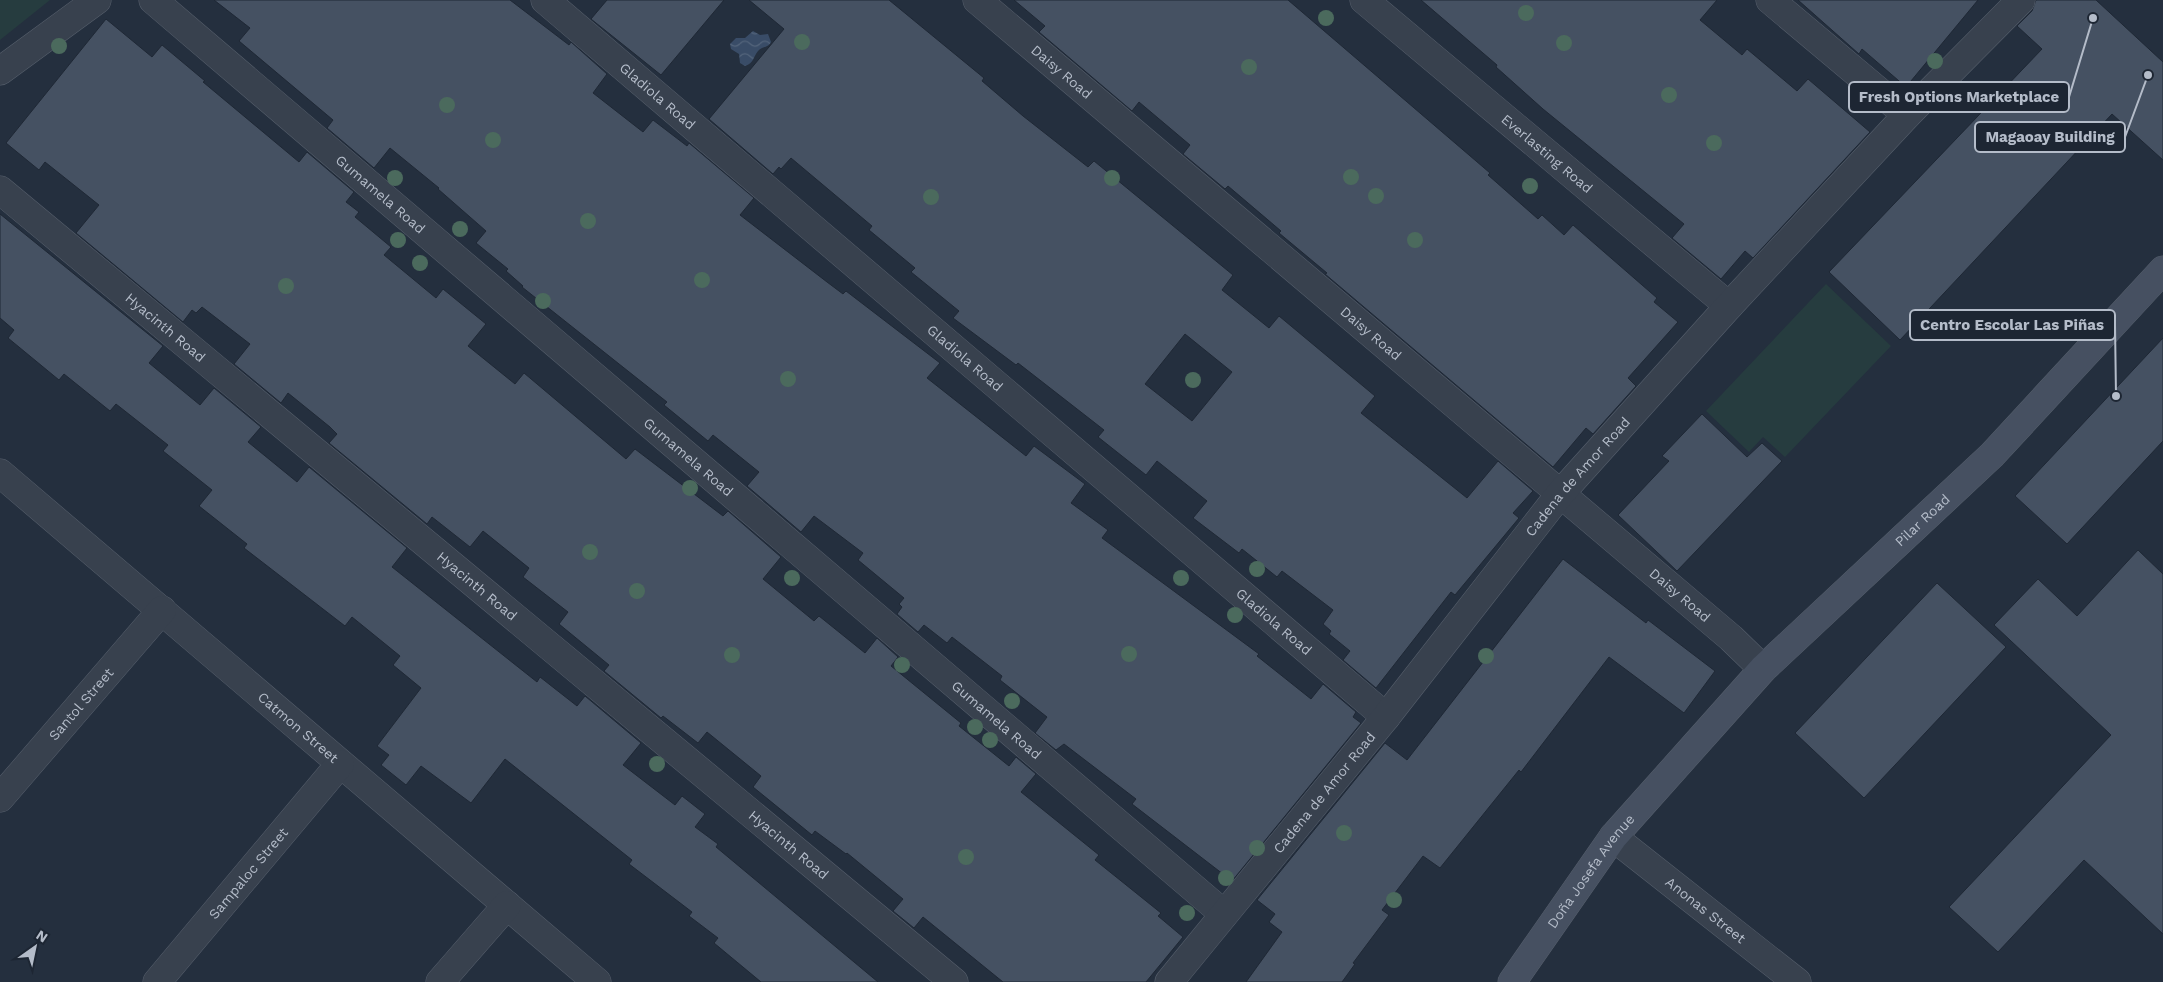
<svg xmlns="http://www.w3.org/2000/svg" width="2163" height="982" viewBox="0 0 2163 982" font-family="'Work Sans',sans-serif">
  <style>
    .green { fill: #263c3f }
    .water { fill: url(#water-waves) }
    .building { fill: #455162; stroke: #1f2835; fill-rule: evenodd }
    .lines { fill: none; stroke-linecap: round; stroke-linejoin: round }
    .street-casing { stroke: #565f6c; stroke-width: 29 }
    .secondary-casing { stroke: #565f6c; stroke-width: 29 }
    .street { stroke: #38414e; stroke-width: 28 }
    .secondary { stroke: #465061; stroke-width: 28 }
    .tree { fill: #4b6a5d }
    .labels { text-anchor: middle; stroke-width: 4.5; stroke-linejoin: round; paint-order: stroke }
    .street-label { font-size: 14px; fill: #b4bcc9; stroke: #1d2633 }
    .leader { fill: none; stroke: #b4bcc9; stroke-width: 2 }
    .callout-dot { fill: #b4bcc9; stroke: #1d2633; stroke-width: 2 }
    .callout { fill: #1d2633; stroke: #b4bcc9; stroke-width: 2 }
    .callout-label { font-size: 15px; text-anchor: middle; font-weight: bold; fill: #b4bcc9 }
  </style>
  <defs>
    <pattern id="water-waves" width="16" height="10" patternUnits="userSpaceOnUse" patternTransform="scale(1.25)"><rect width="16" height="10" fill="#394c67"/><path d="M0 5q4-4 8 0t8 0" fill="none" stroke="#53647b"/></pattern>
  </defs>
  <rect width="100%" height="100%" fill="#242f3e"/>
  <!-- green -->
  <path class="green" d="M 0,0 L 50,0 L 0,40 Z
    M 1826,284 L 1891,346 L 1785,457 L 1763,437 L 1749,452 L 1706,411 Z"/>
  <!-- water -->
  <path class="water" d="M 753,31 L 760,35 L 768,34 L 771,42 C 768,48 763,46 758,51 C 753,57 754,63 745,66 L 740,63 L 739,54 L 731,49 L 730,44 L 736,38 L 745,38 Z"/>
  <!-- building -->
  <path class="building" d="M 214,0 L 510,0 L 569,45 L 571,42 L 607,74 L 593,93 L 643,132 L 653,120 L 687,146 L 689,143 L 754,198 L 740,215 L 827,282 L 843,294 L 846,291 L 940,363 L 927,378 L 1026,456 L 1034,446 L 1085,484 L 1071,503 L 1108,530 L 1102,538 L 1259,654 L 1257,656 L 1311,699 L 1323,684 L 1356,712 L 1353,717 L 1361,723 L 1232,881 L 1132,804 L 1136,799 L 1064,744 L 1056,750 L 1035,733 L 1047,717 L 1000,680 L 1002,676 L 952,637 L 947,643 L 924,625 L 918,632 L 897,614 L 902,607 L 899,604 L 904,598 L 858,560 L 863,553 L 814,516 L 801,532 L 747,486 L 759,472 L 713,435 L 708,441 L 664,405 L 667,402 L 522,287 L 523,286 L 506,271 L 508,269 L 476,243 L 486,231 L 438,189 L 439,188 L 390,148 L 374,168 L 327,128 L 333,120 L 239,41 L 250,28 Z
    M 607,0 L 724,0 L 661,75 L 591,19 Z
    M 749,0 L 889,0 L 984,78 L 982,81 L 1023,116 L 1088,167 L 1094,161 L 1233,275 L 1222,290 L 1269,328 L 1279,316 L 1375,396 L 1361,413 L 1467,498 L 1498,461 L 1533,491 L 1513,513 L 1519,518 L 1455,595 L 1451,592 L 1376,688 L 1343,660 L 1350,651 L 1329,634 L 1331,631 L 1323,624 L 1333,610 L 1282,571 L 1277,577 L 1242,549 L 1239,553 L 1193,518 L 1207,501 L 1157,461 L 1146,475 L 1098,437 L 1104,430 L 1018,363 L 1016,365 L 953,318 L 959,311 L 911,272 L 915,268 L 869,230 L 872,226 L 791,158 L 781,169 L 779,167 L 773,174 L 709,119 L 784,29 ZM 1185,334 L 1232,372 L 1192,421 L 1145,384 Z
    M 1014,0 L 1288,0 L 1490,173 L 1488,175 L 1538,219 L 1542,215 L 1564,235 L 1573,225 L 1657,298 L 1654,302 L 1678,322 L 1628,378 L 1636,386 L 1593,434 L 1586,428 L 1553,467 L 1325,274 L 1327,273 L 1279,233 L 1281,231 L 1228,186 L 1225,189 L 1183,154 L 1190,145 L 1139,102 L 1132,111 L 1039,32 L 1045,26 Z
    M 1421,0 L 1717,0 L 1700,20 L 1742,55 L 1747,49 L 1797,91 L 1808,79 L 1870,132 L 1753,258 L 1745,251 L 1721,279 L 1672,238 L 1684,224 L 1543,109 L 1496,67 L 1497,65 Z
    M 1798,0 L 1978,0 L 1906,87 L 1862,49 L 1859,54 Z
    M 2036,0 L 2096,0 L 2163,62 L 2163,160 L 2112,114 L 1900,340 L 1829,272 L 2042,49 L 2017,26 L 2032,11 Z
    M 106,19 L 152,57 L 162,45 L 205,81 L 203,82 L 299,162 L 307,152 L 354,192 L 346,202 L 359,212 L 355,217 L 391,247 L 384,255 L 436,298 L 443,289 L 486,324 L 468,346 L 515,384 L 524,373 L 626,459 L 635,449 L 723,516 L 728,511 L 781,557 L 763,579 L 814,621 L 819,616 L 865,653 L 877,638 L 898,657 L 891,666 L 961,723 L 959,726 L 1009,766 L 1016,757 L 1036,774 L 1021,792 L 1099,855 L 1095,860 L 1161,913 L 1158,916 L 1183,937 L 1146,982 L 1003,982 L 923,917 L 914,928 L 893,911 L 903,899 L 847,853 L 846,854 L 815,831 L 812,835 L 753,787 L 761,776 L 707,732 L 698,743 L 663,716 L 661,718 L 604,671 L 609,665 L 559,624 L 568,612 L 523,577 L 529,568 L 483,531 L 470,547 L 432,517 L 427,524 L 329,443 L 337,434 L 330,427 L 288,393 L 281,403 L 234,364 L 250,344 L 202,307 L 196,313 L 192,310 L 183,322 L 76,233 L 99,205 L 45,162 L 39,170 L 6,143 Z
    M 0,214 L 163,346 L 149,363 L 200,405 L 214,388 L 261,427 L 248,442 L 297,482 L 309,467 L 407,548 L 392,567 L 537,682 L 540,677 L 577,706 L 585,696 L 641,743 L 623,765 L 675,805 L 682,796 L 705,814 L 695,827 L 718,844 L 716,847 L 878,982 L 761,982 L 714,943 L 718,938 L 689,916 L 692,912 L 629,864 L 632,860 L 505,759 L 471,803 L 421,766 L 406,785 L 381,765 L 389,755 L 377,746 L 421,688 L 393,665 L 400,656 L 352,617 L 345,626 L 244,548 L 247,544 L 199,506 L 212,490 L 163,451 L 168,445 L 116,404 L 110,411 L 64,374 L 59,380 L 8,338 L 14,330 L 0,318 Z
    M 2163,338 L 2163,441 L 2067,544 L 2015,496 Z
    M 1702,414 L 1747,457 L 1762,443 L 1782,461 L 1677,571 L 1618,515 L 1669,461 L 1662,456 Z
    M 2138,550 L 2163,574 L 2163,934 L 2084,860 L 1998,952 L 1949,907 L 2111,735 L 1994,625 L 2038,579 L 2077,616 Z
    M 1563,559 L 1646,623 L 1648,620 L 1715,671 L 1684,713 L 1609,657 L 1521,772 L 1519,770 L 1440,868 L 1423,856 L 1382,910 L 1389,915 L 1353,963 L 1355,964 L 1342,982 L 1246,982 L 1282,932 L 1269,922 L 1275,914 L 1257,900 L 1385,743 L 1407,760 Z
    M 1937,583 L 2006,647 L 1864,798 L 1795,733 Z"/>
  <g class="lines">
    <defs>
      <g id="street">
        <path id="s1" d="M 153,0 L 1224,914"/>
        <path id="s2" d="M 545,0 L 1386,717"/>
        <path id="s3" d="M 977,0 L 1731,638 L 1763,669"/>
        <path id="s4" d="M 1364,0 L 1729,306"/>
        <path d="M 1770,0 L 1907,115"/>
        <path d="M 0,71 L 97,0"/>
        <path id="s5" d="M 0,190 L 954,982"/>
        <path id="s6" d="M 0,473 L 597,982"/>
        <path id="s7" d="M 0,798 L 162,610"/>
        <path id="s8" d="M 1613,837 L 1797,982"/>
        <path id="s9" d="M 157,982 L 340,764"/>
        <path d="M 440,982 L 507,905"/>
        <path id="s10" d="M 1169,982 L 1386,717 L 1560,494 L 1729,306 L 1907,115 L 2021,0"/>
      </g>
      <g id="secondary">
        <path id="s11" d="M 1512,982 L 1613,837 L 1763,669 L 1992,455 L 2163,270"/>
      </g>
    </defs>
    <!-- street casing -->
    <use href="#street" class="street-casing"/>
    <!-- secondary casing -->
    <use href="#secondary" class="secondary-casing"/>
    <!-- street -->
    <use href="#street" class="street"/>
    <!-- secondary -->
    <use href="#secondary" class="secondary"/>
  </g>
  <!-- trees -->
  <g class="tree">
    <circle cx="1526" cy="13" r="8"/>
    <circle cx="1326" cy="18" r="8"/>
    <circle cx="802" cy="42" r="8"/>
    <circle cx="1564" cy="43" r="8"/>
    <circle cx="59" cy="46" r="8"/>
    <circle cx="1935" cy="61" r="8"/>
    <circle cx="1249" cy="67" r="8"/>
    <circle cx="1669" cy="95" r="8"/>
    <circle cx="447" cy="105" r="8"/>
    <circle cx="493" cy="140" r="8"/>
    <circle cx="1714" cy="143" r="8"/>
    <circle cx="1351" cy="177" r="8"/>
    <circle cx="395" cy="178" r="8"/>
    <circle cx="1112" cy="178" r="8"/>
    <circle cx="1530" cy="186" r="8"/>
    <circle cx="1376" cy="196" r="8"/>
    <circle cx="931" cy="197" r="8"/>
    <circle cx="588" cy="221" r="8"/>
    <circle cx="460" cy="229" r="8"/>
    <circle cx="398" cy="240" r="8"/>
    <circle cx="1415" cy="240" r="8"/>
    <circle cx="420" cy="263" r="8"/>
    <circle cx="702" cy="280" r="8"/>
    <circle cx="286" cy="286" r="8"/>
    <circle cx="543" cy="301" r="8"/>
    <circle cx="788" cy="379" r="8"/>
    <circle cx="1193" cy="380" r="8"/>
    <circle cx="690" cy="488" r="8"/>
    <circle cx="590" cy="552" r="8"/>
    <circle cx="1257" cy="569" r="8"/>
    <circle cx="792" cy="578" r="8"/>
    <circle cx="1181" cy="578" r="8"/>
    <circle cx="637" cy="591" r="8"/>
    <circle cx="1235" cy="615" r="8"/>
    <circle cx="1129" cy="654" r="8"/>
    <circle cx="732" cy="655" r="8"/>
    <circle cx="1486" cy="656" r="8"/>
    <circle cx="902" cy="665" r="8"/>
    <circle cx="1012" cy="701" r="8"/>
    <circle cx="975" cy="727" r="8"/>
    <circle cx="990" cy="740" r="8"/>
    <circle cx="657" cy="764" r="8"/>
    <circle cx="1344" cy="833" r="8"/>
    <circle cx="1257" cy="848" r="8"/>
    <circle cx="966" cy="857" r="8"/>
    <circle cx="1226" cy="878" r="8"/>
    <circle cx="1394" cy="900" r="8"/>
    <circle cx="1187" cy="913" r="8"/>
  </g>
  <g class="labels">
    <!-- street labels -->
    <g class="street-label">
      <text dy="5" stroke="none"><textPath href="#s3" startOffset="111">Daisy Road</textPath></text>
      <text dy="5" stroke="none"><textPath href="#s2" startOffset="148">Gladiola Road</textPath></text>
      <text dy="5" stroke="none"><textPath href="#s4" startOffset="239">Everlasting Road</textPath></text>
      <text dy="5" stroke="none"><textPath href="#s1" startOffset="299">Gumamela Road</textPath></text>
      <text dy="5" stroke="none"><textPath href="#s5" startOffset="215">Hyacinth Road</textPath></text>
      <text dy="5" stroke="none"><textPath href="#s3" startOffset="516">Daisy Road</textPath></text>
      <text dy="5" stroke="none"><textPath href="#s2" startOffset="552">Gladiola Road</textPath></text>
      <text dy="5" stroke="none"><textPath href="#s1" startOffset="704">Gumamela Road</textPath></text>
      <text dy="5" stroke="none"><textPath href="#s10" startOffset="650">Cadena de Amor Road</textPath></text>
      <text dy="5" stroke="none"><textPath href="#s11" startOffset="620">Pilar Road</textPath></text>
      <text dy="5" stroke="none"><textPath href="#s5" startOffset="620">Hyacinth Road</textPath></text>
      <text dy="5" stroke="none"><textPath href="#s3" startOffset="921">Daisy Road</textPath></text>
      <text dy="5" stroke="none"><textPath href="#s2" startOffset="958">Gladiola Road</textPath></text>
      <text dy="5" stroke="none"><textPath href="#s7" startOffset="124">Santol Street</textPath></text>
      <text dy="5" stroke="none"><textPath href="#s1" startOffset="1109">Gumamela Road</textPath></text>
      <text dy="5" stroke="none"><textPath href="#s6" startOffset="392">Catmon Street</textPath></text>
      <text dy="5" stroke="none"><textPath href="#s10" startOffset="245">Cadena de Amor Road</textPath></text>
      <text dy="5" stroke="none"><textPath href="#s5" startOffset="1025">Hyacinth Road</textPath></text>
      <text dy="5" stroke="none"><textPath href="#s11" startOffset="136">Doña Josefa Avenue</textPath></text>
      <text dy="5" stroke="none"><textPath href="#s9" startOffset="142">Sampaloc Street</textPath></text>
      <text dy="5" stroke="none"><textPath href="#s8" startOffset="118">Anonas Street</textPath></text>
    </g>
  </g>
  <!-- callouts -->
  <path class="leader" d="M2093 18L2069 97M2148 75L2125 137M2116 396L2115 325"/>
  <g class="callout-dot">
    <circle cx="2093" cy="18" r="5"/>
    <circle cx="2148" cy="75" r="5"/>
    <circle cx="2116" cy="396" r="5"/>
  </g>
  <g class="callout">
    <rect x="1849" y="82" width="220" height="30" rx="5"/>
    <rect x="1975" y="122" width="150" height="30" rx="5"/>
    <rect x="1910" y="310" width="205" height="30" rx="5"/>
  </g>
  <g class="callout-label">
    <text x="1959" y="102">Fresh Options Marketplace</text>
    <text x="2050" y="142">Magaoay Building</text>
    <text x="2012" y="330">Centro Escolar Las Piñas</text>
  </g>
  <!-- north arrow -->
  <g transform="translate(35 947) rotate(33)" stroke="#1d2633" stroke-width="4" paint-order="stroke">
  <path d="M0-4L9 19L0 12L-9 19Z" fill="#b4bcc9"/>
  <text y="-8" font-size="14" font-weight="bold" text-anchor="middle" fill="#b4bcc9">N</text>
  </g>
</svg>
